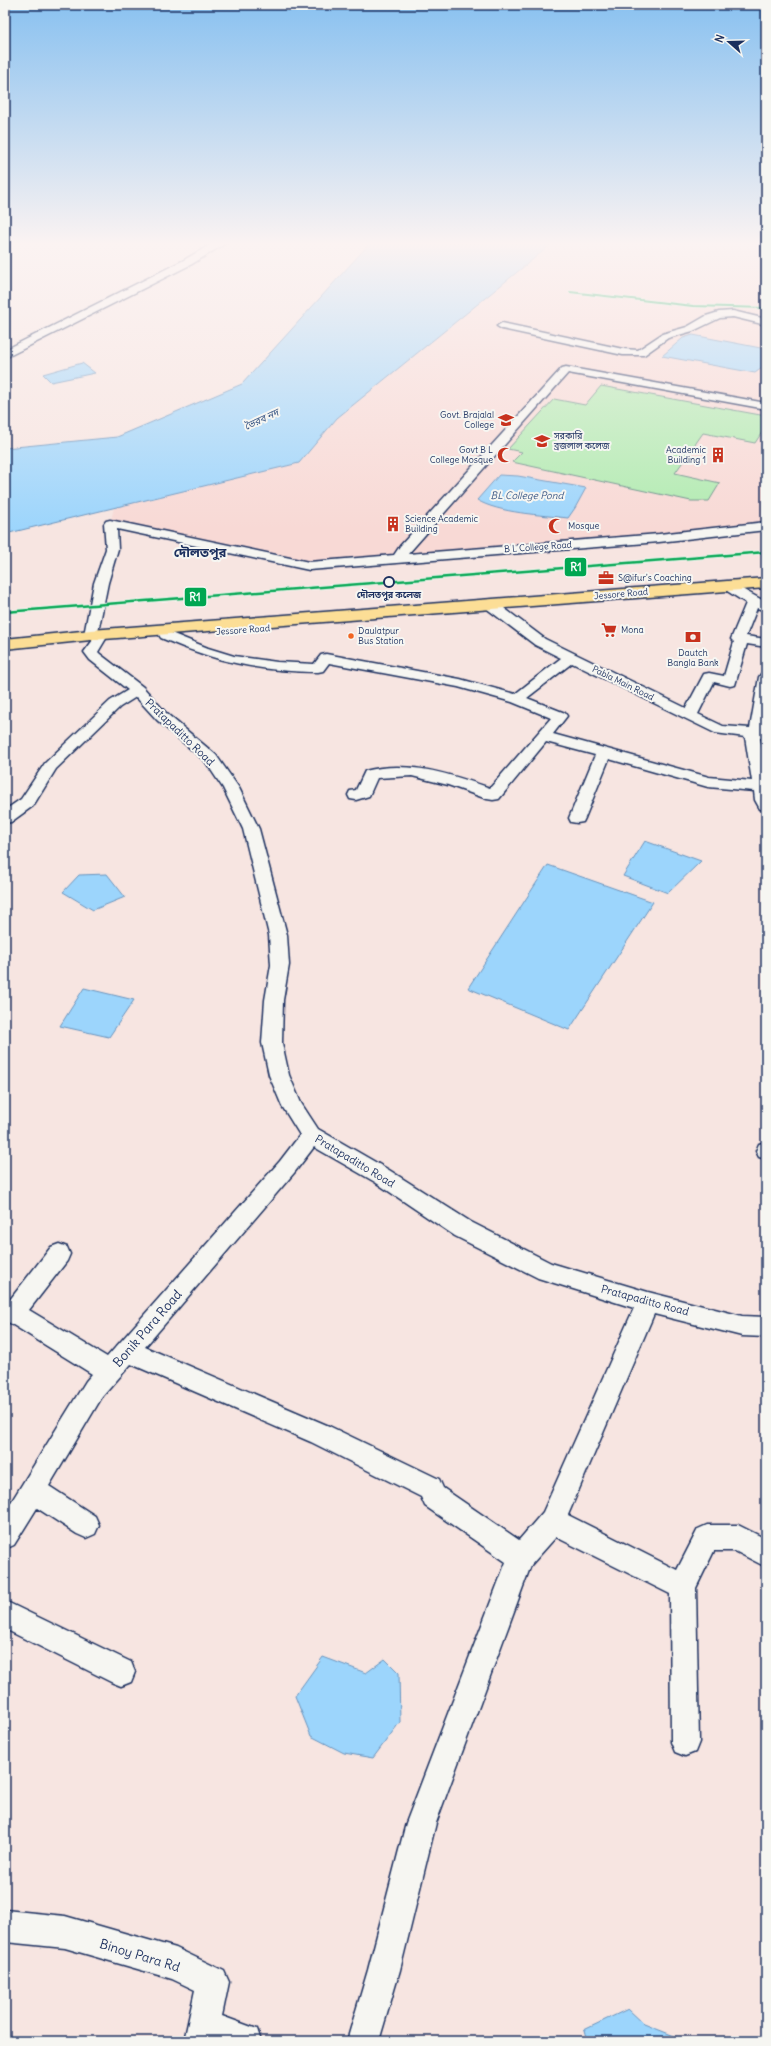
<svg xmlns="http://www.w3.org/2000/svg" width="771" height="2046" viewBox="0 0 771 2046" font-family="Delius,'Noto Sans Bengali',sans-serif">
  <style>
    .built { fill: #f8d9d5 }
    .green { fill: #b0ebb0; stroke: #668d87 }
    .water { fill: #9cd5fc; stroke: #6893bd }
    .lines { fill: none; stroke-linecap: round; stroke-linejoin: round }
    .street-casing { stroke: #1b2f5e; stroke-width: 3 }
    .secondary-casing { stroke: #1b2f5e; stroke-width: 3 }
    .highway-casing { stroke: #1b2f5e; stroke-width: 3 }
    .street { fill: #f6f6f2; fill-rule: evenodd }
    .secondary { fill: #f6f6f2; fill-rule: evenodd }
    .highway { fill: #fcde96; fill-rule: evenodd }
    .rail-1-far1-casing { stroke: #f6f6f2; stroke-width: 3.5 }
    .rail-1-casing { stroke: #f6f6f2; stroke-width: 4.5 }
    .rail-1-far1 { stroke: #00a651; stroke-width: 2 }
    .rail-1 { stroke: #00a651; stroke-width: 2.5 }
    .stop-dot { fill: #f6f6f2; stroke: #1b2f5e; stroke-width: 2 }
    .bus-dot { fill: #f26522; stroke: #f6f6f2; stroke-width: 1.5 }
    .labels { text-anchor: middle; stroke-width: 4; stroke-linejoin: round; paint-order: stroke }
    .far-poi-label { font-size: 9px; fill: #1b2f5e; stroke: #f6f6f2; text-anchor: start }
    .far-street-label { font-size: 9px; fill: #1b2f5e; stroke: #f6f6f2 }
    .far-stop-label { font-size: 9px; font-weight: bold; fill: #1b2f5e; stroke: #f6f6f2 }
    .far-bus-label { font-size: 9px; fill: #1b2f5e; stroke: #f6f6f2; text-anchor: start }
    .far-water-label { font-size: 10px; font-style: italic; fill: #3b5886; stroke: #f6f6f2 }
    .street-label { font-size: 11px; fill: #1b2f5e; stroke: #f6f6f2 }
    .far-district-label { font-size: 13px; font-weight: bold; fill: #1b2f5e; stroke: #f6f6f2 }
    .near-street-label { font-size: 13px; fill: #1b2f5e; stroke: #f6f6f2 }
    .line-badge { stroke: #f6f6f2; stroke-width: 1.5 }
    .badge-label { font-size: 11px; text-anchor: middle; font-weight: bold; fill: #fff }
  </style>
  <rect width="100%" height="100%" fill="#f7e5e1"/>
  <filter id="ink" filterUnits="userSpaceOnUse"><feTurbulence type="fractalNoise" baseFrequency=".025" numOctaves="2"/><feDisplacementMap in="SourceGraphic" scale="8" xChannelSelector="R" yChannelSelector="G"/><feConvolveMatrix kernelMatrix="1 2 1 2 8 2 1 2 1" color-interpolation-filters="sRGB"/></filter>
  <g filter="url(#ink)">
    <!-- built -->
    <path class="built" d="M 553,243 L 766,243 L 766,526 L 309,566 L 110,524 L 114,508 L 299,463 L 337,418 Z"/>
    <!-- green -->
    <path class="green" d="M 601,386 L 766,416 L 766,426 L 755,443 L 703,433 L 675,473 L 720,483 L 709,501 L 691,501 L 512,462 L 522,452 L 508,449 L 554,399 L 585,405 Z"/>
    <!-- water -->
    <path class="water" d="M 370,243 L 553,243 L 337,418 L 299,463 L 5,534 L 5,448 L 117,437 L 242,384 Z
      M 693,335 L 766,349 L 766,365 L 755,373 L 662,356 L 683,338 Z
      M 82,363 L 95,373 L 51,382 L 43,374 Z
      M 499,475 L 518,476 L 586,488 L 575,508 L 568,518 C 542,515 498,513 477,500 Z
      M 645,841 L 701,861 L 668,893 L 623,876 Z
      M 548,865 L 653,902 L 569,1030 L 468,988 Z
      M 107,874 L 125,897 L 93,910 L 63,892 L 79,875 Z
      M 84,988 L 134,1000 L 109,1037 L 60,1026 Z
      M 323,1657 L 366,1673 L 385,1659 L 399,1673 L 400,1722 L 373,1758 L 344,1753 L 311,1736 L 295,1696 Z
      M 628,2009 L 644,2024 L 687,2041 L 587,2041 L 584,2030 Z"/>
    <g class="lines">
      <defs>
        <path id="street" d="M 733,311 L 766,319 L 766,325 L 733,317 L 720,318 L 693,331 L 668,338 L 644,355 L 623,355 L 502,329 L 497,326 L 502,323 L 623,349 L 638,350 L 662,334 L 687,327 L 706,316 L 719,312 Z
          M 566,367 L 766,403 L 766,409 L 568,373 L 408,554 L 659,534 L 766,522 L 766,530 L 659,542 L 309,570 L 117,529 L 118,549 L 108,583 L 98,632 L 105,634 L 107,637 L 98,652 L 100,654 L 143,687 L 167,714 L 216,755 L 239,788 L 259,829 L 287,935 L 289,965 L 283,1000 L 282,1043 L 289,1075 L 301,1103 L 318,1129 L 389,1170 L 471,1222 L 551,1263 L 648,1292 L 742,1316 L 766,1317 L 766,1337 L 742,1336 L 654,1314 L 568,1515 L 677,1570 L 698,1529 L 707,1525 L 738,1525 L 766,1539 L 766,1567 L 735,1551 L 714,1551 L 696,1588 L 699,1742 L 695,1752 L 685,1756 L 675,1752 L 671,1742 L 670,1594 L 556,1537 L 531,1565 L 436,1823 L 400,1970 L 379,2041 L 347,2041 L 368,1970 L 406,1823 L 506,1562 L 425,1506 L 421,1497 L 311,1442 L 131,1364 L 102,1397 L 49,1486 L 95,1516 L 99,1525 L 95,1534 L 86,1538 L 77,1534 L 37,1508 L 14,1545 L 5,1549 L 5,1512 L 86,1381 L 92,1374 L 5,1320 L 5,1306 L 51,1247 L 59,1244 L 67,1247 L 70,1254 L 67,1261 L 29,1310 L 107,1357 L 280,1161 L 300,1135 L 282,1106 L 269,1075 L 262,1043 L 265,1000 L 271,965 L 269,935 L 243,829 L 223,788 L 205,761 L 157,720 L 136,697 L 120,707 L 56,769 L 33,806 L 11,822 L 5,823 L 5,810 L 21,799 L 45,763 L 110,701 L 128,690 L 90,660 L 84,652 L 93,640 L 86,638 L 84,635 L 94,583 L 106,549 L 104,524 L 106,521 L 110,520 L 309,562 L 394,555 L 400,546 L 562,368 ZM 314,1147 L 375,1182 L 455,1236 L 538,1278 L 634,1308 L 543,1512 L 519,1540 L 443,1488 L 439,1479 L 329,1426 L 145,1347 L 294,1173 Z
          M 729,582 L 766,602 L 766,611 L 757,608 L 746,636 L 766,639 L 766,647 L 747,644 L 735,685 L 730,686 L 714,682 L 698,714 L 723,726 L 750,728 L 759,677 L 761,674 L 766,673 L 766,738 L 760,738 L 766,771 L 766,810 L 760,809 L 755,800 L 754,791 L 708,787 L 609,759 L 585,818 L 583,822 L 577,823 L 571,822 L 569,818 L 595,755 L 546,742 L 499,799 L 493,800 L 487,799 L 448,785 L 412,776 L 377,778 L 369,796 L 356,800 L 350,799 L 348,795 L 350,791 L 356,790 L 365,771 C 408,760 450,774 490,788 L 551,718 L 512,702 L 458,687 L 329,663 L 323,671 L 318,672 C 257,671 217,662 161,638 L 159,635 L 161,632 L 166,631 L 208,648 L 234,656 L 277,662 L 314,664 L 321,655 L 326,654 L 460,679 L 515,694 L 561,658 L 535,645 L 486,608 L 484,605 L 486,602 L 496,602 L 545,639 L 686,708 L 704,674 L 709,673 L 724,676 L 734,642 L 731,639 L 746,603 L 724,589 L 722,586 ZM 572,663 L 715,733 L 745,737 L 752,781 L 709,777 L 553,734 L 567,716 L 565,713 L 527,698 Z
          M 766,1142 L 766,1159 L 759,1157 L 756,1151 L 759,1144 Z
          M 5,1601 L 131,1662 L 135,1672 L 131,1682 L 121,1686 L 111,1682 L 5,1629 Z
          M 5,1910 L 65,1916 L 176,1948 L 224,1971 L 229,1982 L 222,2016 L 257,2029 L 261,2041 L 184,2041 L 195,1990 L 172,1979 L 65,1948 L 5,1942 Z"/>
        <path id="secondary" d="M 213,243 L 226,243 L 192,264 L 5,358 L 5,350 L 184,260 Z"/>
        <path id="highway" d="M 766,578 L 766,588 L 91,640 L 5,649 L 5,639 L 91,630 Z"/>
      </defs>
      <!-- street casing -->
      <use href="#street" class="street-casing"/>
      <!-- secondary casing -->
      <use href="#secondary" class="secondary-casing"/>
      <!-- highway casing -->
      <use href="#highway" class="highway-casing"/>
      <!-- street -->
      <use href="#street" class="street"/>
      <!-- secondary -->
      <use href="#secondary" class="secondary"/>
      <!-- highway -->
      <use href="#highway" class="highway"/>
      <defs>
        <path id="rail-1-far1" d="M 570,292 L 693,306 L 766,308"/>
        <path id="rail-1" d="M 5,612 L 766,552"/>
      </defs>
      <!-- rail-1-far1 casing -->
      <use href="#rail-1-far1" class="rail-1-far1-casing"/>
      <!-- rail-1 casing -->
      <use href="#rail-1" class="rail-1-casing"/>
      <!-- rail-1-far1 -->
      <use href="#rail-1-far1" class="rail-1-far1"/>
      <!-- rail-1 -->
      <use href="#rail-1" class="rail-1"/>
    </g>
  </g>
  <!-- sky -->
  <linearGradient id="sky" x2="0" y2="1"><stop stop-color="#89c1f0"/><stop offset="0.46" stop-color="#fbf3f2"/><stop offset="1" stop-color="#fbf3f2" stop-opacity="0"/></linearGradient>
  <rect width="771" height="530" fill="url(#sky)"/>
  <!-- icons -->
  <defs>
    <symbol id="university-bare" viewBox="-9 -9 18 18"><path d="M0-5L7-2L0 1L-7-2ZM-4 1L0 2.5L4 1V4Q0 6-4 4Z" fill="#c8321e" stroke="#f6f6f2" stroke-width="2.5" paint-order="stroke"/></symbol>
    <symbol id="mosque-bare" viewBox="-9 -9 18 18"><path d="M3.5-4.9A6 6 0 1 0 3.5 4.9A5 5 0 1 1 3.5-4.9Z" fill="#c8321e" stroke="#f6f6f2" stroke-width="2.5" paint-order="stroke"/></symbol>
    <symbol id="building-bare" viewBox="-9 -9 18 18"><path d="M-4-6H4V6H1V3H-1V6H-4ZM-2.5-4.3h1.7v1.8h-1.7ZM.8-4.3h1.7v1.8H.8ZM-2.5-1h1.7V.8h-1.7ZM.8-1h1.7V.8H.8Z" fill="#c8321e" stroke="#f6f6f2" stroke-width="2.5" paint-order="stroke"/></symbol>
    <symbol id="office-bare" viewBox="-9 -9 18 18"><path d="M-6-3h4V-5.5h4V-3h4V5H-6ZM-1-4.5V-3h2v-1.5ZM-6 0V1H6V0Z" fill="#c8321e" stroke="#f6f6f2" stroke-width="2.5" paint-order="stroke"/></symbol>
    <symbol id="supermarket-bare" viewBox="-9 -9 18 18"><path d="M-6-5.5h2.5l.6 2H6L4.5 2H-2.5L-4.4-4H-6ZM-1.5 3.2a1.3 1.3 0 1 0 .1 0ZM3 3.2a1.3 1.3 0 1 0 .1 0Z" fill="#c8321e" stroke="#f6f6f2" stroke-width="2.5" paint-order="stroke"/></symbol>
    <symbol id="bank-bare" viewBox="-9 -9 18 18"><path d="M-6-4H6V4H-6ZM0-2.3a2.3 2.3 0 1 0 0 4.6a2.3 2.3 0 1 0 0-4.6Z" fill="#c8321e" stroke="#f6f6f2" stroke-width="2.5" paint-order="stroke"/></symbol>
  </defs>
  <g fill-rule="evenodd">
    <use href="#university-bare" x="495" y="409" width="22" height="22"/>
    <use href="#university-bare" x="531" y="430" width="22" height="22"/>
    <use href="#mosque-bare" x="494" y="444" width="22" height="22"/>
    <use href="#building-bare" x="707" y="444" width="22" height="22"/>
    <use href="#building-bare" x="382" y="513" width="22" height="22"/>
    <use href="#mosque-bare" x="545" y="515" width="22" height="22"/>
    <use href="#office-bare" x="595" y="567" width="22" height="22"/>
    <use href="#supermarket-bare" x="598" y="619" width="22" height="22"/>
    <use href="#bank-bare" x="682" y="626" width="22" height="22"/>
  </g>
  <!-- markers -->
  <circle class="stop-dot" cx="389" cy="582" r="5"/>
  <circle class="bus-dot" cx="351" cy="636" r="3.5"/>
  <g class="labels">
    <!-- far-poi labels -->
    <g class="far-poi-label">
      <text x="494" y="418" text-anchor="end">Govt. Brajalal<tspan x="494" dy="10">College</tspan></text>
      <text x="554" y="439">সরকারি<tspan x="554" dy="10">ব্রজলাল কলেজ</tspan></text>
      <text x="493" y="453" text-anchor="end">Govt B L<tspan x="493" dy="10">College Mosque</tspan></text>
      <text x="706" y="453" text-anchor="end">Academic<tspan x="706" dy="10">Building 1</tspan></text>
      <text x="405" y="522">Science Academic<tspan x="405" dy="10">Building</tspan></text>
      <text x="568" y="529">Mosque</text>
      <text x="618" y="581">S@ifur's Coaching</text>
      <text x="621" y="633">Mona</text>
      <text x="693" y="656" text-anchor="middle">Dautch<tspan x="693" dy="10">Bangla Bank</tspan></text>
    </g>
    <!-- far-street labels -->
    <g class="far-street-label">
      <text transform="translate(538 547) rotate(-4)" y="3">B L College Road</text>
      <text transform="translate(621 594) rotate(-5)" y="3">Jessore Road</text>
      <text transform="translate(243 630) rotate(-4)" y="3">Jessore Road</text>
      <text transform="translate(623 683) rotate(26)" y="3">Pabla Main Road</text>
    </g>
    <!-- far-stop labels -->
    <g class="far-stop-label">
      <text x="389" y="598">দৌলতপুর কলেজ</text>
    </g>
    <!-- far-bus labels -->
    <g class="far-bus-label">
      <text x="358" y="634">Daulatpur<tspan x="358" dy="10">Bus Station</tspan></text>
    </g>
    <!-- far-water labels -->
    <g class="far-water-label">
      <text transform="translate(261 419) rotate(-25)" y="4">ভৈরব নদ</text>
      <text x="527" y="499">BL College Pond</text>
    </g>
    <!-- street labels -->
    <g class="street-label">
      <text transform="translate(180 732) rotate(44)" y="4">Pratapaditto Road</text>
      <text transform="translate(355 1161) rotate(31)" y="4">Pratapaditto Road</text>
      <text transform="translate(645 1300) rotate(15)" y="4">Pratapaditto Road</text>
    </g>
    <!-- far-district labels -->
    <g class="far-district-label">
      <text x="200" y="557">দৌলতপুর</text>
    </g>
    <!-- near-street labels -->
    <g class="near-street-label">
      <text transform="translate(147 1328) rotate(-49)" y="5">Bonik Para Road</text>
      <text transform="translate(140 1955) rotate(17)" y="5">Binoy Para Rd</text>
    </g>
  </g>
  <g class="line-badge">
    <rect x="564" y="557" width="23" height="20" rx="4" fill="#00a651"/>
    <rect x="184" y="587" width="23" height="20" rx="4" fill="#00a651"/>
  </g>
  <g class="badge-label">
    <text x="576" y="571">R1</text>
    <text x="195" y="601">R1</text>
  </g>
  <!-- margin -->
  <rect width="771" height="2046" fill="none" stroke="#f6f6f2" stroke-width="20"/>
  <rect x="10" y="10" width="751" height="2026" fill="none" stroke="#1b2f5e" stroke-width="1.5" filter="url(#ink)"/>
  <!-- north arrow -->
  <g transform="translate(729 42) rotate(290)" stroke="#f6f6f2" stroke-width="3" paint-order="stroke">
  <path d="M0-3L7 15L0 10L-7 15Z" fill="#1b2f5e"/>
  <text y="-6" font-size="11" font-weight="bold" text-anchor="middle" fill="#1b2f5e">N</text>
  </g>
</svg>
